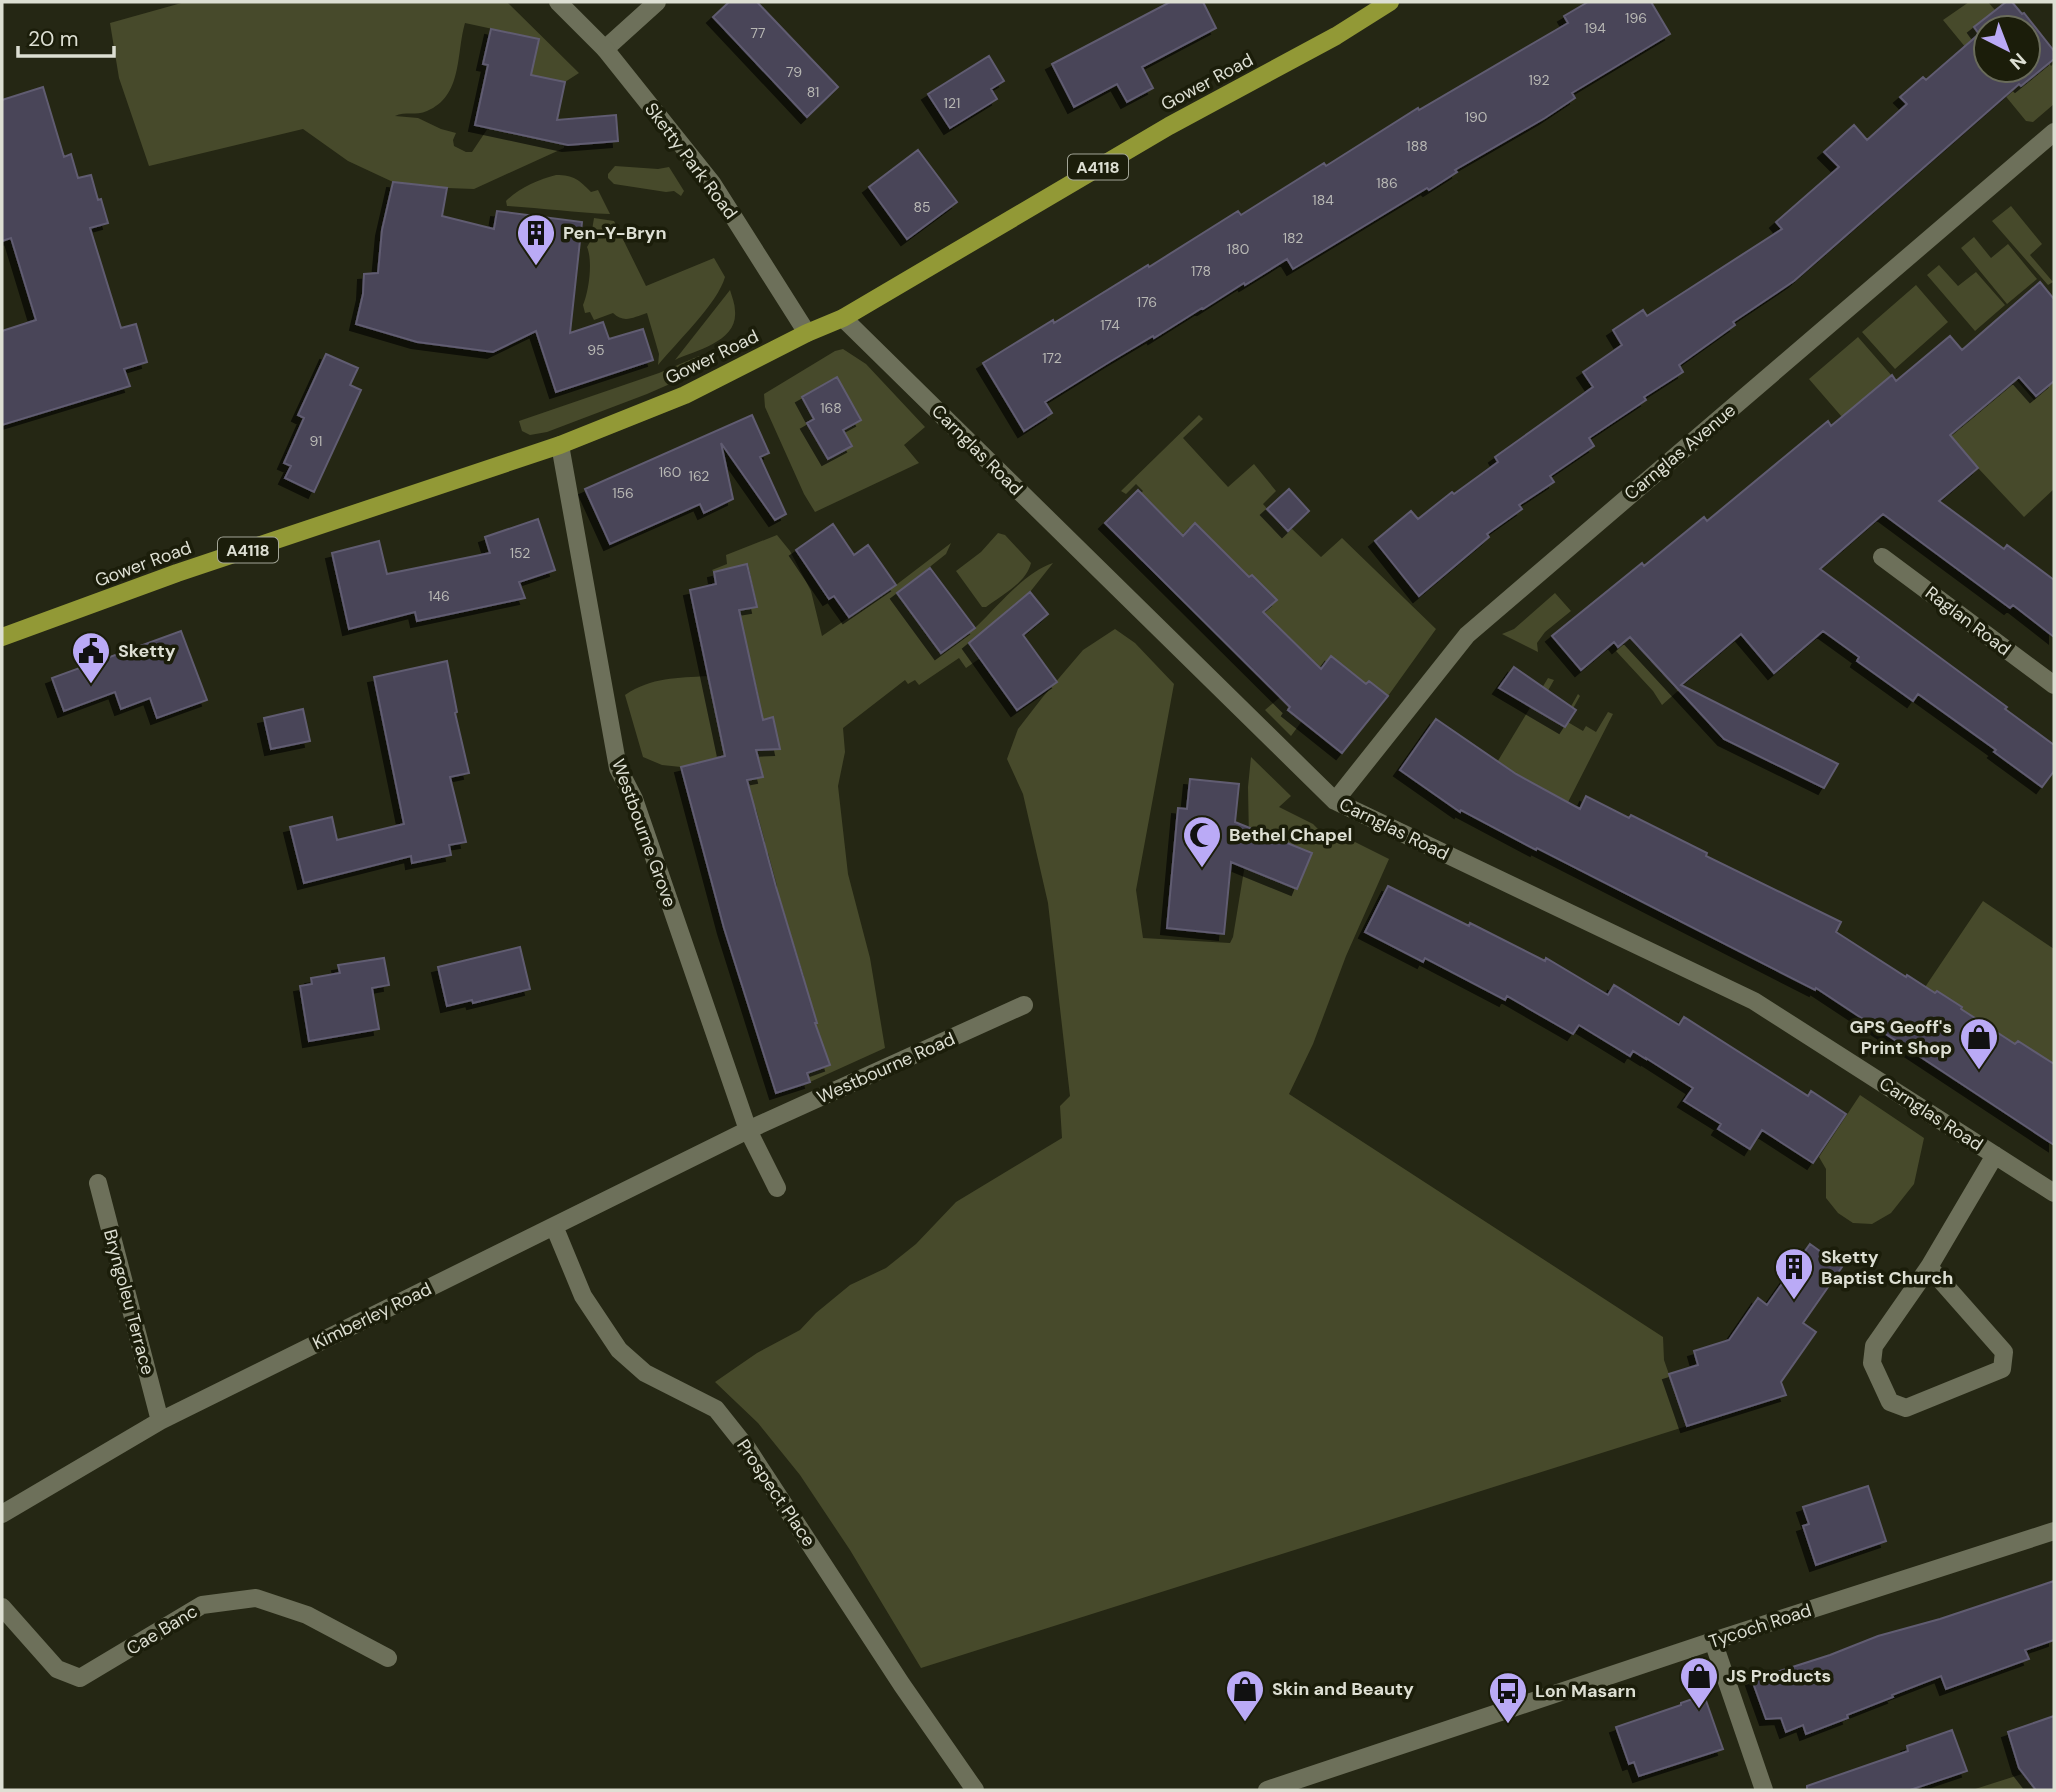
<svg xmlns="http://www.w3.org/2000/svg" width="2056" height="1792" viewBox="0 0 2056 1792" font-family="'DM Sans',sans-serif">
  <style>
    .green { fill: #474a2b; fill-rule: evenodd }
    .building { fill: #484458; stroke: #605c71; stroke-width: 2; fill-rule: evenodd; filter: url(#shadow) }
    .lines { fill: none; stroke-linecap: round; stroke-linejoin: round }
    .minor { stroke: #6d705a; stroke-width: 18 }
    .tertiary { stroke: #6d705a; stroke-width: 18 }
    .primary { stroke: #929936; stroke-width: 18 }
    .labels { text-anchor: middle; stroke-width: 7; stroke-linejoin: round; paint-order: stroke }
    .number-label { font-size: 14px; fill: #b8b8b4 }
    .shield { fill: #1b1d0a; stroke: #a3a597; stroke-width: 2 }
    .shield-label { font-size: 16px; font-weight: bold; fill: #dddfd3 }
    .street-label { font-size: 18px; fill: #dddfd3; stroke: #1b1d0a }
    .poi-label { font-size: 18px; font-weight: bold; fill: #dddfd3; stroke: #1b1d0a; text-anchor: start }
  </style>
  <defs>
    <filter id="shadow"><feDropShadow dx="-6" dy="6" stdDeviation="0" flood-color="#0009"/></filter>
  </defs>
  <rect width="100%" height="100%" fill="#252714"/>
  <!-- green -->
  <path class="green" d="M 185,2 L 507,2 L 579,73 L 565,82 L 531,75 L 538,39 L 465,23 C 456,54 463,96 427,111 C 416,116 405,111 395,116 L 418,118 L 441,129 L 456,133 L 453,140 L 454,146 L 466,152 L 472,152 L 488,128 L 564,142 L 564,148 L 474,189 L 447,188 L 393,182 L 348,161 L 303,129 L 149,166 L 119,78 L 110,23 Z
    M 1969,2 L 1988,2 L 1995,10 L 1974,28 L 1986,43 L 1986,70 L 2008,70 L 2021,86 L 2049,63 L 2051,66 L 2054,63 L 2054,104 L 2033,122 L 2026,121 L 1943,20 Z
    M 615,166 L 658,169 L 669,167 L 684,191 L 681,196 L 674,191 L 666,192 L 614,184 L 608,178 L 608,174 Z
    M 556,175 C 574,175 579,180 591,192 L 598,190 L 610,214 C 576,213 542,208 507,206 L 506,201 C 519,188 539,179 556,175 Z
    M 2011,206 L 2042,244 L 2030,255 L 2053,282 L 2048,285 L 1992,221 Z
    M 594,218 L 614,221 L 646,286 L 714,258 L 725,277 C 718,303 676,343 658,365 L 659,354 L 647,313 C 634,317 624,324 613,313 L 594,320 L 590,312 L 585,313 L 583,305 C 589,291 593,261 587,247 L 590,242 Z
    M 1974,237 L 1991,258 L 2008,244 L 2037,279 L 2007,304 L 1961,248 Z
    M 1939,265 L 1958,286 L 1976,272 L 2005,305 L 1975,331 L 1927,275 Z
    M 1916,285 L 1948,322 L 1895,369 L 1862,332 Z
    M 730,290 C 732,297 735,304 735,311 C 738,342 696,350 675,360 Z
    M 1858,337 L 1892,376 L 1842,417 L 1809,379 Z
    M 843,349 L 866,364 L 925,427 L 904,445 L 919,463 L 815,512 L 804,494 L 765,407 L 764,394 L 835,351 ZM 837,378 L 861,420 L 843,430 L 852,446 L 828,459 L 807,423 L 814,419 L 802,397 Z
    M 699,356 L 710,358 L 711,366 L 647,394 L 547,432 L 530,435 L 522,431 L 519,421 L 659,373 Z
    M 2014,377 L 2034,400 L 2054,381 L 2054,489 L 2024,517 L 1978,468 L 1886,511 L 1856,537 L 1838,517 L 1808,544 L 1826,564 L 1735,639 L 1717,619 L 1687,645 L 1705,665 L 1692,677 L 1674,657 L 1679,690 L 1662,705 L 1653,691 L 1616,651 L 1618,647 L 1673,602 L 1925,405 L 1951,435 L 1999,394 Z
    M 1199,415 L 1203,419 L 1183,438 L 1228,487 L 1254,464 L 1276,491 L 1263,504 L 1287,531 L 1291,528 L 1321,557 L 1342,538 L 1436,629 L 1388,696 L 1369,681 L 1356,695 L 1347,669 L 1331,656 L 1288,710 L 1302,721 L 1291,736 L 1265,710 L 1286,692 L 1260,615 L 1276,599 L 1252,575 L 1234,592 L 1242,570 L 1228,556 L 1215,567 L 1218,546 L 1196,523 L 1180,539 L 1176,529 L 1141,493 L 1143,491 L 1136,484 L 1126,494 L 1121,491 Z
    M 998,533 L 1005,535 L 1031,563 C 1026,583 1002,595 986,607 L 982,607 L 956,571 L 981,552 Z
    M 777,535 L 790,551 L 811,591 L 822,636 L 896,585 L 951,543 L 946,554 L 897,593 L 941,652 C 953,644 966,636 977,626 C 998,606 1025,572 1053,563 L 1030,592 L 1021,630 L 966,668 L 959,658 L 919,685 L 915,680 L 908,684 L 905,680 L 843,728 L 845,752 L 838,786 L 848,874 L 870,958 L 885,1048 L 810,1082 L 807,1073 L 829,1065 L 819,1033 L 798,1040 L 794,1030 L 817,1022 L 807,989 L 781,984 L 804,977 L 794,945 L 766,939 L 790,932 L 780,899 L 753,893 L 777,886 L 768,853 L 743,860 L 740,849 L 765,842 L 756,809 L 731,815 L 734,802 L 752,797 L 748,780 L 763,777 L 715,758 L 681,767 L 662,765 L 643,757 L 625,695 C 652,677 677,678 708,676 L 726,752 L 779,749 L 773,717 L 745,725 L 759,699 L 739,610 L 757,606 L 748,564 L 714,572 L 712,570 L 727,564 L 726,555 Z
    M 1555,593 L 1571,611 L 1545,632 L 1537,643 L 1538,652 L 1502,634 L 1514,629 Z
    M 1115,629 L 1135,643 L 1174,684 L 1136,890 L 1143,938 L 1230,943 L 1233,937 L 1249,840 L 1248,787 L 1251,757 L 1291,796 L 1279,807 L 1313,824 L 1320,831 L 1355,842 L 1389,859 L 1346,956 L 1313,1044 L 1289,1094 L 1663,1337 L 1664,1360 L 1687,1426 L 921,1668 L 850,1550 L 800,1475 L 758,1423 L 715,1382 L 757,1353 L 800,1330 L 816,1313 L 850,1285 L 886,1268 L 916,1244 L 956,1202 L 1062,1138 L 1060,1106 L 1070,1096 L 1048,903 L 1023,794 L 1007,759 L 1018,729 L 1042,698 L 1083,650 ZM 1270,836 L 1312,854 L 1297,889 L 1255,872 Z
    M 1548,678 L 1554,680 L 1537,710 L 1561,724 L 1578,694 L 1580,696 L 1566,721 L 1583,731 L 1586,726 L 1596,732 L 1608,712 L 1613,714 L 1564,810 L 1563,799 L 1500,765 L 1490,774 Z
    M 1983,901 L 2054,949 L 2054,1097 L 2045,1091 L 2030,1049 L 2017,1041 L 2004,1061 L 1950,1026 L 1962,1008 L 1951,1000 L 1925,1008 L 1915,1002 Z
    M 1860,1095 L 1924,1138 L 1914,1184 L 1891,1213 L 1872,1224 L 1853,1223 L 1838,1213 L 1826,1198 L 1826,1169 L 1819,1157 Z
    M 2022,1774 L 2036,1790 L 1972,1790 Z"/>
  <!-- building -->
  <path class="building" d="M 729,2 L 757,2 L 838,87 L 807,117 L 713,17 Z
    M 1170,2 L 1203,2 L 1216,28 L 1142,67 L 1153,88 L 1127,102 L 1117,84 L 1074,107 L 1052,64 Z
    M 1588,2 L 1651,2 L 1670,34 L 1572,93 L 1575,98 L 1545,118 L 1455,170 L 1457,172 L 1429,190 L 1427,188 L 1293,269 L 1287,259 L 1245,285 L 1244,283 L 1203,309 L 1202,308 L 1154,338 L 1153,336 L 1111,361 L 1045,402 L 1052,413 L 1024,431 L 983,363 L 1053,320 L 1054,323 L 1148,265 L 1149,267 L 1238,211 L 1241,215 L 1324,163 L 1326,166 L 1418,108 L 1419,110 L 1568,23 L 1564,16 Z
    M 2006,2 L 2012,2 L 2022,14 L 2024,13 L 2054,51 L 2054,59 L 2021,86 L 2019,84 L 1794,281 L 1733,322 L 1735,325 L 1679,365 L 1683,372 L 1644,397 L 1646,400 L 1589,438 L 1594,446 L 1550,476 L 1554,482 L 1519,505 L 1522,509 L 1487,534 L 1489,537 L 1419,596 L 1375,541 L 1411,511 L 1418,519 L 1452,492 L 1454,494 L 1498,462 L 1495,457 L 1593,387 L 1583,372 L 1622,345 L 1613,330 L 1643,310 L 1647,316 L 1782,229 L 1776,222 L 1839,167 L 1824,152 L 1854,125 L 1867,140 L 1907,104 L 1900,97 L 1923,77 L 1926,80 L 1979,34 L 1974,27 ZM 1986,28 L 2028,28 L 2028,70 L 1986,70 Z
    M 491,29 L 539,39 L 531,75 L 565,82 L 557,120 L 616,115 L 618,141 L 568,145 L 475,125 L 488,65 L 483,64 Z
    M 989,56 L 1004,81 L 991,89 L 997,99 L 950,128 L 928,94 Z
    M 43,87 L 64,157 L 71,154 L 78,178 L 91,175 L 98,200 L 101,199 L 108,223 L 90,228 L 121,328 L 136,324 L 147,362 L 124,369 L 130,386 L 2,425 L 2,331 L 36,320 L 11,238 L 2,241 L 2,100 Z
    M 918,150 L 957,202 L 907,239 L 869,187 Z
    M 393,182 L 447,188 L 442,216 L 494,229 L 497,211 L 582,222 L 570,333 L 603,322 L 609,339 L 643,329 L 653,360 L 556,392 L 536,331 L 493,352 L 417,342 L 356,324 L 363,294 L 364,274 L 378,273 L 382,230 Z
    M 2040,282 L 2054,299 L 2054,381 L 2036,396 L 2019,377 L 1950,435 L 1978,468 L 1939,501 L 2004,549 L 2007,545 L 2054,580 L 2054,637 L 2013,605 L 2010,608 L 1883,514 L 1820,569 L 2007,707 L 2005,709 L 2054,745 L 2054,771 L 2042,787 L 1994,752 L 1996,750 L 1918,694 L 1913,701 L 1857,661 L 1859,657 L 1823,631 L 1774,673 L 1741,634 L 1681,685 L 1838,764 L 1824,788 L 1724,739 L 1630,637 L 1618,647 L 1614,642 L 1581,670 L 1552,636 L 1642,563 L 1644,566 L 1704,517 L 1707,521 L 1828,421 L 1831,426 L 1892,375 L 1896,381 L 1950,336 L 1962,350 Z
    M 326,354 L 358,368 L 350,385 L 361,390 L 314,492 L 285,478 L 291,466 L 284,463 L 304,418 L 298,415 Z
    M 837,377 L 861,420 L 843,430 L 852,446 L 828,459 L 807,423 L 814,419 L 802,397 Z
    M 752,415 L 769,453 L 760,457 L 786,514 L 775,520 L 721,443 L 733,499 L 704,513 L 700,504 L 610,544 L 585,489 Z
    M 1289,489 L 1309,511 L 1288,531 L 1267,509 Z
    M 1138,490 L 1183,536 L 1195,523 L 1249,577 L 1252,575 L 1277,600 L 1263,612 L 1321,669 L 1331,656 L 1366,684 L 1369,681 L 1388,696 L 1342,753 L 1288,710 L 1290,707 L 1105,523 Z
    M 538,519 L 555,570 L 519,582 L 525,598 L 417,621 L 415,612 L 349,629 L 332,553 L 379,541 L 387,574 L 490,553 L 485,537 Z
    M 833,524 L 854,555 L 868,545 L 896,585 L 849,617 L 834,596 L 829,599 L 796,550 Z
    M 747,564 L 757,607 L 739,610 L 763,720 L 773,717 L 780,749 L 756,750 L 763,777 L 747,780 L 776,887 L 817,1023 L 815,1023 L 830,1065 L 807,1073 L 810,1082 L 776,1093 L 724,928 L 681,767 L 725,756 L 690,590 L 716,584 L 714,572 Z
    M 930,568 L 975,628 L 941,653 L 897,593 Z
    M 1030,592 L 1048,614 L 1023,635 L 1057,682 L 1017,710 L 969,643 Z
    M 181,631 L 207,700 L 157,718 L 150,698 L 121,709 L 115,692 L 64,711 L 52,678 Z
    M 447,661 L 457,712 L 455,713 L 469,773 L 450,777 L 466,842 L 449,845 L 451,855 L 412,863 L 411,856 L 304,883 L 290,827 L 332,817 L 337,840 L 404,824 L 374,677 Z
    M 1514,667 L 1576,710 L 1565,727 L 1499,688 Z
    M 303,709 L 310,741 L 271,749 L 264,718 Z
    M 1436,719 L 1516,774 L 1580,809 L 1586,796 L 1629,818 L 1631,815 L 1707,853 L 1706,856 L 1841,922 L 1836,932 L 1906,977 L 1907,975 L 1935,993 L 1937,991 L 1962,1007 L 1961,1009 L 2015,1044 L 2018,1041 L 2054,1064 L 2054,1145 L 1816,988 L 1815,990 L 1537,848 L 1536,850 L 1461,810 L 1460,812 L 1400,770 Z
    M 1190,779 L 1239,784 L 1235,822 L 1312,853 L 1297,889 L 1231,862 L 1224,934 L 1167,928 L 1178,808 L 1187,809 Z
    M 1388,886 L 1469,926 L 1470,923 L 1545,961 L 1546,958 L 1608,995 L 1614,985 L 1679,1025 L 1684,1017 L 1808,1096 L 1811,1091 L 1846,1114 L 1813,1163 L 1762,1130 L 1750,1149 L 1718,1129 L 1721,1124 L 1684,1101 L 1693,1088 L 1646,1058 L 1646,1059 L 1633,1051 L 1630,1056 L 1579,1025 L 1573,1034 L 1507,996 L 1505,1000 L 1425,958 L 1423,962 L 1365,932 Z
    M 520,947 L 530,989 L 473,1003 L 472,1000 L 447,1006 L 438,967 Z
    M 384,958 L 389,985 L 372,988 L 379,1029 L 309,1041 L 300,986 L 312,984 L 311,978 L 340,973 L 338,965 Z
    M 1810,1244 L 1842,1267 L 1803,1323 L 1816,1332 L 1781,1382 L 1786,1395 L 1687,1426 L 1669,1374 L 1698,1365 L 1694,1351 L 1729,1340 L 1758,1298 L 1767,1305 Z
    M 1868,1486 L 1886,1541 L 1816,1565 L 1803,1526 L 1809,1524 L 1803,1507 Z
    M 2054,1581 L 2054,1640 L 2025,1650 L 2029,1659 L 1946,1689 L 1941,1676 L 1892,1695 L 1893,1697 L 1847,1715 L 1848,1718 L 1806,1734 L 1803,1725 L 1786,1732 L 1781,1718 L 1766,1719 L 1752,1680 L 1830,1655 L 1878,1636 L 1940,1619 Z
    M 1704,1695 L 1723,1749 L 1639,1776 L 1634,1762 L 1629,1764 L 1616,1727 L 1681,1705 L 1681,1703 Z
    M 2054,1716 L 2054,1790 L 2036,1790 L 2019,1768 L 2008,1732 Z
    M 1952,1730 L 1967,1771 L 1910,1790 L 1807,1790 L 1807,1786 L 1908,1751 L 1907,1746 Z"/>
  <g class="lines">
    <!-- minor -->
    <path class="minor" d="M 605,49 L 657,2
      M 843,318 L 1335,801 L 1754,1001 L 2054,1193
      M 560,445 L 618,768 L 634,799 L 748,1130 L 777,1188
      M 1882,557 L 2054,685
      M 1335,801 L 1467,635 L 2054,132
      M 98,1183 L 160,1421
      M 554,1226 L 583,1296 L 619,1350 L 645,1373 L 716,1409 L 747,1448 L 902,1685 L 975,1790
      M 1929,1267 L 2004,1352 L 2002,1369 L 1906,1408 L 1890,1402 L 1872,1363 L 1874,1346 L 1929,1267 L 1995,1155
      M 2,1514 L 160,1421 L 748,1130 L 1024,1005
      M 2,1607 L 57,1669 L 80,1678 L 202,1605 L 256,1598 L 307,1615 L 388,1658
      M 1713,1641 L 1764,1790"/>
    <!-- tertiary -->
    <path class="tertiary" d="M 558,2 L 605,49 L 712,183 L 807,333
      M 1267,1790 L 1713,1641 L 2054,1531"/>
    <!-- primary -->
    <path class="primary" d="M 2,637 L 177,573 L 560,445 L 685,395 L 807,333 L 843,318 L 1169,126 L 1336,36 L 1390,2"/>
  </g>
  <!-- icons -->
  <defs>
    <symbol id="building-pin" viewBox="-11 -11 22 30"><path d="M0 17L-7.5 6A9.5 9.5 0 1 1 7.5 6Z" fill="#baaaf6" stroke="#1b1d0a"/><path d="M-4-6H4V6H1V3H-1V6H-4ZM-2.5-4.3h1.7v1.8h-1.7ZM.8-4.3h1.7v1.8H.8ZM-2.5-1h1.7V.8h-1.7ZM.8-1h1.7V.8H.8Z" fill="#111"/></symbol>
    <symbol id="civic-pin" viewBox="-11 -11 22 30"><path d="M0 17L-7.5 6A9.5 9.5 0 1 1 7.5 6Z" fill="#baaaf6" stroke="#1b1d0a"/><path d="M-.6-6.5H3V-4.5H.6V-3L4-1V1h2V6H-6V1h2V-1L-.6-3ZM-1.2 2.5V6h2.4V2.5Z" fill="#111"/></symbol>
    <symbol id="mosque-pin" viewBox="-11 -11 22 30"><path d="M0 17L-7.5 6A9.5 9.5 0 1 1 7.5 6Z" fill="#baaaf6" stroke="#1b1d0a"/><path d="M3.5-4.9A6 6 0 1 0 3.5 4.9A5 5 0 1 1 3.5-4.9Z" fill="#111"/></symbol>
    <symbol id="shop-pin" viewBox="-11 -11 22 30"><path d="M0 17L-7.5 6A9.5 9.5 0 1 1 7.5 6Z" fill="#baaaf6" stroke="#1b1d0a"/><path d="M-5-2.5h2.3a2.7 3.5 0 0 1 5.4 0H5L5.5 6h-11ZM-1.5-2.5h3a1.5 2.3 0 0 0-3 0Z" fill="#111"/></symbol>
    <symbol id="bus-pin" viewBox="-11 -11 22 30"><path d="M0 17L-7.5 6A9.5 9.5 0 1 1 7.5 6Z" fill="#baaaf6" stroke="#1b1d0a"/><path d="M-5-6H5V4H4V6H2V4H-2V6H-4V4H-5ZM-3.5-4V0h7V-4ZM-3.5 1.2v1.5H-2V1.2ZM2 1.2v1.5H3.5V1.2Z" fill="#111"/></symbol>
  </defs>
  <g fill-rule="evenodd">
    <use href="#building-pin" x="514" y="211" width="44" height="60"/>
    <use href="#civic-pin" x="69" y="629" width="44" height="60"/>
    <use href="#mosque-pin" x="1180" y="813" width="44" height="60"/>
    <use href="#shop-pin" x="1957" y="1015" width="44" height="60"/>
    <use href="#building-pin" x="1772" y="1245" width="44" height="60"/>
    <use href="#shop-pin" x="1677" y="1654" width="44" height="60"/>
    <use href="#shop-pin" x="1223" y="1667" width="44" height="60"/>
    <use href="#bus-pin" x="1486" y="1669" width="44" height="60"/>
  </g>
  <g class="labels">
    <!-- number labels -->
    <g class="number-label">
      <text x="1636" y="23">196</text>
      <text x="1595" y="33">194</text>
      <text x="758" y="38">77</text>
      <text x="794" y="77">79</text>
      <text x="1539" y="85">192</text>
      <text x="813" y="97">81</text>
      <text x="952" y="108">121</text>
      <text x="1476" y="122">190</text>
      <text x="1417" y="151">188</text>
      <text x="1387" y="188">186</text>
      <text x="1323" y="205">184</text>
      <text x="922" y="212">85</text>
      <text x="1293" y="243">182</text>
      <text x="1238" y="254">180</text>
      <text x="1201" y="276">178</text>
      <text x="1147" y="307">176</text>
      <text x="1110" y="330">174</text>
      <text x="596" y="355">95</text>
      <text x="1052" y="363">172</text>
      <text x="831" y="413">168</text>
      <text x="316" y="446">91</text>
      <text x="670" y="477">160</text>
      <text x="699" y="481">162</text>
      <text x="623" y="498">156</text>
      <text x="520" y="558">152</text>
      <text x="439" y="601">146</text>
    </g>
    <!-- shield labels -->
    <g class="shield">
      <rect x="1068" y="154.5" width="60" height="25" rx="5"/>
      <rect x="218" y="537.5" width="60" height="25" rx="5"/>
    </g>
    <g class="shield-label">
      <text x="1098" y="173">A4118</text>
      <text x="248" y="556">A4118</text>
    </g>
    <!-- street labels -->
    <g class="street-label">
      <text transform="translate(1207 82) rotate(-28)" y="6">Gower Road</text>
      <text transform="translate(691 161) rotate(53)" y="6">Sketty Park Road</text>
      <text transform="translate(712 357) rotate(-26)" y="6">Gower Road</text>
      <text transform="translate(977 450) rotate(45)" y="6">Carnglas Road</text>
      <text transform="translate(1680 452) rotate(-40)" y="6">Carnglas Avenue</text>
      <text transform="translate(143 564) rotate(-20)" y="6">Gower Road</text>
      <text transform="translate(1968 621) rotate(37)" y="6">Raglan Road</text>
      <text transform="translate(1394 829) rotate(26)" y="6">Carnglas Road</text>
      <text transform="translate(644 833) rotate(70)" y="6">Westbourne Grove</text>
      <text transform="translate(886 1068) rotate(-24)" y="6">Westbourne Road</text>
      <text transform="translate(1931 1114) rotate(33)" y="6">Carnglas Road</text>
      <text transform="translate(129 1302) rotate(75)" y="6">Bryngoleu Terrace</text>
      <text transform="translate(372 1316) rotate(-26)" y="6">Kimberley Road</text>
      <text transform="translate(776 1493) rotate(56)" y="6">Prospect Place</text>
      <text transform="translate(1760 1626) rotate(-18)" y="6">Tycoch Road</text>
      <text transform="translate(162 1630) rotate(-31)" y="6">Cae Banc</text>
    </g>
    <!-- poi labels -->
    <g class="poi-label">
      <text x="563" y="239">Pen-Y-Bryn</text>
      <text x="118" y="657">Sketty</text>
      <text x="1229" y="841">Bethel Chapel</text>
      <text x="1952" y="1033" text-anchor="end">GPS Geoff's<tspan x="1952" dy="21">Print Shop</tspan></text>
      <text x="1821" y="1263">Sketty<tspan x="1821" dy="21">Baptist Church</tspan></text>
      <text x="1726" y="1682">JS Products</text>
      <text x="1272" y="1695">Skin and Beauty</text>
      <text x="1535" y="1697">Lon Masarn</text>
    </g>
  </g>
  <!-- border -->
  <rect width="2056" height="1792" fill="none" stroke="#dddfd3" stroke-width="7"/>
  <!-- north arrow -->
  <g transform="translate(2007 49) rotate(138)"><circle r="33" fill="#1b1d0a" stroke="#696b5a" stroke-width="2"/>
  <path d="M0-5L12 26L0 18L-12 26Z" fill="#baaaf6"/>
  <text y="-10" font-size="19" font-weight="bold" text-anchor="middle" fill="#dddfd3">N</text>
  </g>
  <!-- scale -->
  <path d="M18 46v10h96v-10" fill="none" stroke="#dddfd3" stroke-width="3.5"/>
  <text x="28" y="46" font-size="21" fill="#dddfd3" stroke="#1b1d0a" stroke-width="5" paint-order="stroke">20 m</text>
</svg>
